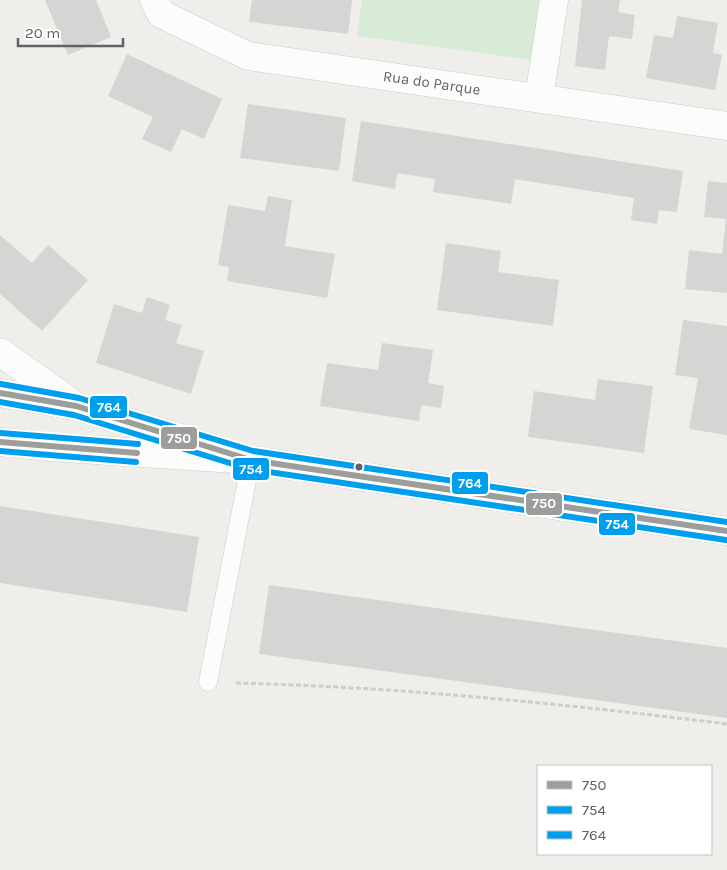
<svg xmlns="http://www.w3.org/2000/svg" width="727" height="870" viewBox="0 0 727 870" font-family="Karla,sans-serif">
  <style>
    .green { fill: #d8ebd6 }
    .building { fill: #d6d5d3 }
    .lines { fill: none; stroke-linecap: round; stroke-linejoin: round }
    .lane-casing { stroke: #cbcccc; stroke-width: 19 }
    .street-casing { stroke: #cbcccc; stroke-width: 29 }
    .secondary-casing { stroke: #cacacb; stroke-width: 29 }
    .path { stroke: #cacfcc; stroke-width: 3; stroke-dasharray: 5 2.5; stroke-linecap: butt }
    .lane { stroke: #fdfcfc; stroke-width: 18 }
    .street { stroke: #fdfcfc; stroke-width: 28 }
    .secondary { stroke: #fdfcfc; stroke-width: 28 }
    .bus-1-casing { stroke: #fff; stroke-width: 10 }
    .bus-2-casing { stroke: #fff; stroke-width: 10 }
    .bus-3-casing { stroke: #fff; stroke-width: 10 }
    .bus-1 { stroke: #9d9d9c; stroke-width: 6 }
    .bus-2 { stroke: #009fee; stroke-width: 6 }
    .bus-3 { stroke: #009fee; stroke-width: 6 }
    .bus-dot { fill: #5f6368; stroke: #fff; stroke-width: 2 }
    .labels { text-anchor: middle; stroke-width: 4.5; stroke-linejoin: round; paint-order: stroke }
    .street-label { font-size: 15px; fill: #5f6368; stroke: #fff }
    .line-badge { stroke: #fff; stroke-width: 2 }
    .badge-label { font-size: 14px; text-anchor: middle; font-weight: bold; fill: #fff }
  </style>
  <rect width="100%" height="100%" fill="#efeeea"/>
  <!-- green -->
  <path class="green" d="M 362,0 L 539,0 L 531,60 L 357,36 Z"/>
  <!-- building -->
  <path class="building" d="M 45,0 L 96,0 L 111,37 L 68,55 Z
    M 252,0 L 352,0 L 348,34 L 249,22 Z
    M 582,0 L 620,0 L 618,12 L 635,15 L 632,39 L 609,36 L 605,70 L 575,66 Z
    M 677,16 L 718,23 L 713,53 L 722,55 L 715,90 L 646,78 L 654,35 L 673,38 Z
    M 127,54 L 222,99 L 204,139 L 182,129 L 171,152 L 142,139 L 153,117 L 108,96 Z
    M 248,104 L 346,118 L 339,171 L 240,158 Z
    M 361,121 L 683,171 L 677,212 L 659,210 L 657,224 L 631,220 L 634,198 L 515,179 L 511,204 L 433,192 L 435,179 L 397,173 L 395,189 L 352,181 Z
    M 708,181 L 727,183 L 727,293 L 685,289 L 689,250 L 722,254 L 726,219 L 704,217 Z
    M 268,196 L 292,200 L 285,246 L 335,254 L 327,298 L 227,281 L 229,267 L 218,265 L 228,205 L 265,211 Z
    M 0,235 L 32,263 L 48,245 L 88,280 L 42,331 L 0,294 Z
    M 446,243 L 501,251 L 498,272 L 559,280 L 553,326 L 437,310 Z
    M 147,297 L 170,305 L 165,320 L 182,325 L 176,343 L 204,351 L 191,394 L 96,363 L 114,304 L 142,313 Z
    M 683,320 L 727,326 L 727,435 L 689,429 L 698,378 L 675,375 Z
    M 382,343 L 433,350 L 428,383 L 444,386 L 441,408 L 421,405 L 419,421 L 320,406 L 327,363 L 378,370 Z
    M 598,379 L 653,386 L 644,453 L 528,437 L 534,391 L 595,400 Z
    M 0,506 L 199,537 L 187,612 L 0,583 Z
    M 269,585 L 727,648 L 727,718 L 259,654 Z"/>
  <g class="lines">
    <defs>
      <path id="lane" d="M 208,682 L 251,460"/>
      <g id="street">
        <path id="s1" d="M 154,0 L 161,14 L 248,56 L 727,126"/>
        <path d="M 539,98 L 554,0"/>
      </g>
      <path id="secondary" d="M 0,352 L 69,401
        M 0,393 L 76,406 L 209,447
        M 0,442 L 51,447 L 251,460 L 727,531"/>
    </defs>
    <!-- lane casing -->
    <use href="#lane" class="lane-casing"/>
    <!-- street casing -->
    <use href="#street" class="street-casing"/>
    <!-- secondary casing -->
    <use href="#secondary" class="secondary-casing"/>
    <!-- path -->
    <path class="path" d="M 236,683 C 400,687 564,704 727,724"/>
    <!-- lane -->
    <use href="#lane" class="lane"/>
    <!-- street -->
    <use href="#street" class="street"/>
    <!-- secondary -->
    <use href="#secondary" class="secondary"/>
    <defs>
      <path id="bus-1" d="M 0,393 L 76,406 L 251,460 L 727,531
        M 0,442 L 137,453"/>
      <path id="bus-2" d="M 0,402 L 74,415 L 249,469 L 726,540
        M 0,451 L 136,462"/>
      <path id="bus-3" d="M 1,384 L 79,398 L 253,451 L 727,522
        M 1,433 L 138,444"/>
    </defs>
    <!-- bus-1 casing -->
    <use href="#bus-1" class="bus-1-casing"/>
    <!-- bus-2 casing -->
    <use href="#bus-2" class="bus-2-casing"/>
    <!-- bus-3 casing -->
    <use href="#bus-3" class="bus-3-casing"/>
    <!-- bus-1 -->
    <use href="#bus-1" class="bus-1"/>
    <!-- bus-2 -->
    <use href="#bus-2" class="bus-2"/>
    <!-- bus-3 -->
    <use href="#bus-3" class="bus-3"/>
  </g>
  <!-- markers -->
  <circle class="bus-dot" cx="359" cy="467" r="4.5"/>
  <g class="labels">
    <!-- street labels -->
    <g class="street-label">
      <text dy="5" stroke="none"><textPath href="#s1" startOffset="298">Rua do Parque</textPath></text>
    </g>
  </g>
  <g class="line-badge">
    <rect x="89" y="395" width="39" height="24" rx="5" fill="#009fee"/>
    <rect x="160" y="426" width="38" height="24" rx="5" fill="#9d9d9c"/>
    <rect x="232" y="457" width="38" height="24" rx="5" fill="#009fee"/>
    <rect x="451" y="471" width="38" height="24" rx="5" fill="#009fee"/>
    <rect x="525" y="492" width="38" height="24" rx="5" fill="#9d9d9c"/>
    <rect x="598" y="512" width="38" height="24" rx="5" fill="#009fee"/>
  </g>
  <g class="badge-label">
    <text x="109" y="412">764</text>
    <text x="179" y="443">750</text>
    <text x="251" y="474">754</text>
    <text x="470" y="488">764</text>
    <text x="544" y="508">750</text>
    <text x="617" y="529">754</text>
  </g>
  <!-- legend -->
  <rect x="537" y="765" width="175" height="90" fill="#ffffff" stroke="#bfc1c3"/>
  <rect x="547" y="781" width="25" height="8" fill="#9d9d9c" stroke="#bfc1c3"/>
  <text x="582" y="790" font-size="15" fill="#5f6368">750</text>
  <rect x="547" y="806" width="25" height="8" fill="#009fee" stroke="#bfc1c3"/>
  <text x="582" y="815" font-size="15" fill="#5f6368">754</text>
  <rect x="547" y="831" width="25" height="8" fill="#009fee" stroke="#bfc1c3"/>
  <text x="582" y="840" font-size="15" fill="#5f6368">764</text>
  <!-- scale -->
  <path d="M18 38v8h105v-8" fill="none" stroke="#5f6368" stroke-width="2.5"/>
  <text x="25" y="38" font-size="15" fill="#5f6368" stroke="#ffffff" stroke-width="4" paint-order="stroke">20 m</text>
</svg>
